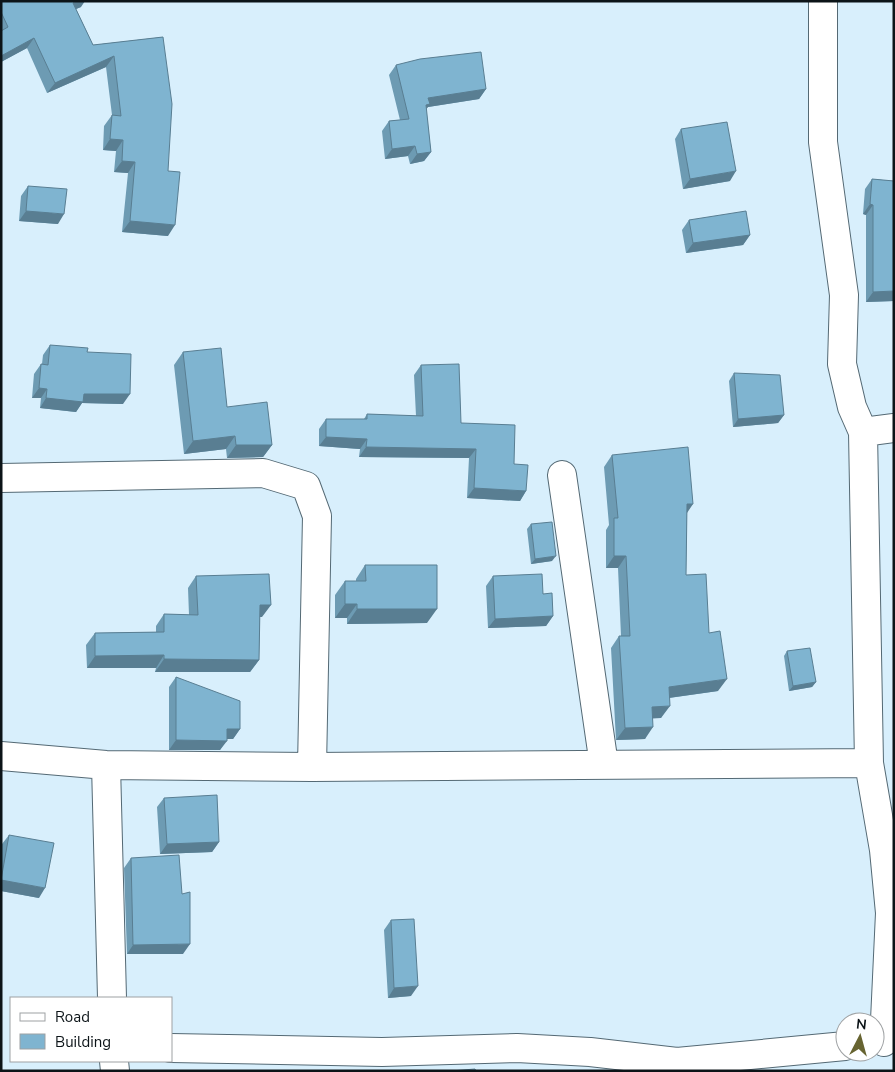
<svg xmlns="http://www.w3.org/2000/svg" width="895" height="1072" viewBox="0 0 895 1072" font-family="'Nunito Sans',sans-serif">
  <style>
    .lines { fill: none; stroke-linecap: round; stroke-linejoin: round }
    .minor-casing { stroke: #546974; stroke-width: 30 }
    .minor { stroke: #fff; stroke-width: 28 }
    .wall { fill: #6d9bb3 }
    .shaded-wall { fill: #597e92 }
    .building { fill: #7fb4d0; stroke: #597e92 }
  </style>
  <rect width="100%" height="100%" fill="#d8effc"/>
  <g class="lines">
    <defs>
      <path id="minor" d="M 823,1 L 823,142 L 844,295 L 842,364 L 852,407 L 863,432 L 869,763 L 884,850 L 890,913 L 884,1042
        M 863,432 L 894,428
        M 562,475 L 604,765
        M 1,478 L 263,473 L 306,486 L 317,516 L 312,767
        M 1,756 L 106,765 L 312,767 L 869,763
        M 106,765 L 112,998
        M 171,1048 L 382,1052 L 517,1048 L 590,1052 L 677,1062 L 845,1046
        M 114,1061 L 115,1071"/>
    </defs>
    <!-- minor casing -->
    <use href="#minor" class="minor-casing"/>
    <!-- minor -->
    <use href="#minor" class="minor"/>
  </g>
  <!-- wall -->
  <path class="wall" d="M 1,1 L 81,7 L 76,9 L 93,45 L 163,37 L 168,171 L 168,236 L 122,232 L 128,173 L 114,172 L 116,151 L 103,150 L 104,126 L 112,115 L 106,67 L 47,93 L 27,48 L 1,62 Z
    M 396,65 L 486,89 L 479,99 L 428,107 L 426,109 L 431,152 L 424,161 L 410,164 L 408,156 L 385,159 L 382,131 L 389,121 L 400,120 L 389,75 Z
    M 681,129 L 730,181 L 683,189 L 675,139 Z
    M 872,179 L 894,181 L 894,301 L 866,302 L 866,215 L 863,214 L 865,189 Z
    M 28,186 L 58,224 L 19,221 L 21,196 Z
    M 689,220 L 750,235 L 743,245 L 686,253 L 682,230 Z
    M 50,345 L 87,352 L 123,404 L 82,403 L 76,412 L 40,408 L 41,398 L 32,398 L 34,374 L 41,364 L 42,364 L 43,355 Z
    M 183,352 L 227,407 L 272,445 L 263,457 L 227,458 L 226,449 L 184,454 L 174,365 Z
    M 421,365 L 461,423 L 514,464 L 526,491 L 520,501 L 467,498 L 469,458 L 359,457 L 360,449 L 319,446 L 319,429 L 326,419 L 364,419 L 367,414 L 416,416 L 414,375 Z
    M 734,373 L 784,415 L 778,423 L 733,427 L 729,381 Z
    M 612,455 L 687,513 L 686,575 L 709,633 L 718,691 L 669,698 L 661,718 L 653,718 L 645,739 L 616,740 L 611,648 L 619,636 L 621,636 L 618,568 L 606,568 L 606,530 L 609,525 L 604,467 Z
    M 531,524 L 552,561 L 531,564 L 527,529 Z
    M 365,565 L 427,623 L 347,624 L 347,618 L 335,618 L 335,595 L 345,581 L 356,581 L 356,579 Z
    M 196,576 L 262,617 L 260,617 L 259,660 L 250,672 L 155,672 L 156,668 L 87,668 L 86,645 L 95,633 L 156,632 L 156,626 L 164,614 L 189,615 L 188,588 Z
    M 493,576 L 553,616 L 546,626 L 488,628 L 486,586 Z
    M 787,651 L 816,682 L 812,687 L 789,691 L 784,656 Z
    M 176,677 L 240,729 L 233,739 L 227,739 L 220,750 L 169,750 L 169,687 Z
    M 164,798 L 219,842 L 212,852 L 160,854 L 157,807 Z
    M 9,835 L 39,898 L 1,891 L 1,850 L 2,844 Z
    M 131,858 L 183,954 L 127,954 L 124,868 Z
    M 391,920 L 411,996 L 388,998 L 384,930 Z"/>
  <!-- shaded-wall -->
  <path class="shaded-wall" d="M 76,1 L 85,1 L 81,7 L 66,13 L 73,3 Z
    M 34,38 L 27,48 L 1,62 L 1,56 Z
    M 114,56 L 106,67 L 47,93 L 55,83 Z
    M 486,89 L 479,99 L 428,107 L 423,113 L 428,98 Z
    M 110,139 L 123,140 L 116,151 L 103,150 Z
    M 415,146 L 408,156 L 385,159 L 392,149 Z
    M 431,152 L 424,161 L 410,164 L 417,154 Z
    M 122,161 L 135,162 L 128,173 L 114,172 Z
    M 736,171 L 730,181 L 683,189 L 690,179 Z
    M 870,204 L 873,205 L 866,215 L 863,214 Z
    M 26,211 L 64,214 L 58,224 L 19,221 Z
    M 130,221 L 175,225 L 168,236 L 122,232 Z
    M 750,235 L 743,245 L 686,253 L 693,243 Z
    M 894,291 L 894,301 L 866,302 L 873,292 Z
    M 39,388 L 47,389 L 41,398 L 32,398 Z
    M 84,394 L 130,394 L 123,404 L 82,403 L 76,412 L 40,408 L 46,398 Z
    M 784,415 L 778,423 L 733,427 L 738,419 Z
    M 235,436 L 226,449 L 184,454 L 193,441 Z
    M 326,437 L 367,439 L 360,449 L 319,446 Z
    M 236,445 L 272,445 L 263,457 L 227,458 Z
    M 366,447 L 476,449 L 469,458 L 359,457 Z
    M 474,488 L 526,491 L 520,501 L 467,498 Z
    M 687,504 L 693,504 L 685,516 Z
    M 556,556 L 552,561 L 531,564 L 535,559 Z
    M 614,556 L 626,556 L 618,568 L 606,568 Z
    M 345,604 L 357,604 L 347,618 L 335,618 Z
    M 260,605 L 271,605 L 262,617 L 251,617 Z
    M 357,609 L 437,609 L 427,623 L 347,624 Z
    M 553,616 L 546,626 L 488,628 L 495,619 Z
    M 164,655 L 156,668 L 87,668 L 95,656 Z
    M 164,659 L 259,660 L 250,672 L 155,672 Z
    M 727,679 L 718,691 L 661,699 L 669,687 Z
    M 816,682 L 812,687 L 789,691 L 793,686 Z
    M 670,706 L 661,718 L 644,719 L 652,707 Z
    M 653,727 L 645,739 L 616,740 L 625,728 Z
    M 227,729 L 240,729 L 233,739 L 220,739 Z
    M 176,740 L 227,741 L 220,750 L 169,750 Z
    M 219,842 L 212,852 L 160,854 L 167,844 Z
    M 1,880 L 45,888 L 39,898 L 1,891 Z
    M 190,944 L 183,954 L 127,954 L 133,945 Z
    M 418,986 L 411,996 L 388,998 L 394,988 Z"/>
  <!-- building -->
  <path class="building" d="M 1,1 L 76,1 L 73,3 L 93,45 L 163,37 L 172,104 L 168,171 L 180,172 L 175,225 L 130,221 L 135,162 L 122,161 L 123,140 L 110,139 L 112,115 L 121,116 L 114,56 L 55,83 L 34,38 L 1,56 L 1,31 L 8,27 L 1,12 Z
    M 481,52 L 486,89 L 428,98 L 430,104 L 426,105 L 431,152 L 417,154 L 415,146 L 392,149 L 389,121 L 409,119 L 396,65 L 420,59 Z
    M 727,122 L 736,171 L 690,179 L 681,129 Z
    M 872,179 L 894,181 L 894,291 L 873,292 L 873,205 L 870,204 Z
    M 28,186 L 67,189 L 64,214 L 26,211 Z
    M 746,211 L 750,235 L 693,243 L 689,220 Z
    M 50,345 L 88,348 L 87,352 L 131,354 L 130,394 L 84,394 L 83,402 L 46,398 L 47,389 L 39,388 L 41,364 L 48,365 Z
    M 221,348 L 227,407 L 267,402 L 272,445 L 236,445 L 235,436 L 193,441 L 183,352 Z
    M 459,364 L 461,423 L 515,425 L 514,464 L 528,465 L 526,491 L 474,488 L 476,449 L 366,447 L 367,439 L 326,437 L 326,419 L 367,419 L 367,414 L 423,416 L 421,365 Z
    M 734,373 L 780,375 L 784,415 L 738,419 Z
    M 688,447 L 693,504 L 687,504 L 686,575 L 706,574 L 709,633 L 720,631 L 727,679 L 669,687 L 670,706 L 652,707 L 653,727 L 625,728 L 619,636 L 630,636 L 626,556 L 614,556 L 614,518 L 618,518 L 612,455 Z
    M 552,522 L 556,556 L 535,559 L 531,524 Z
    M 365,565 L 437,565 L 437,609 L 357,609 L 357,604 L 345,604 L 345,581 L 366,581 Z
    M 269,574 L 271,605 L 260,605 L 259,660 L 164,659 L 164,655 L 95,656 L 95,633 L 164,632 L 164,614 L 198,615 L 196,576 Z
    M 542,574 L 543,594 L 552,593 L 553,616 L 495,619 L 493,576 Z
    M 810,648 L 816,682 L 793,686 L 787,651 Z
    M 176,677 L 240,701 L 240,729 L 227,729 L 227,741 L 176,740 Z
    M 217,795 L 219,842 L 167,844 L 164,798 Z
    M 9,835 L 54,843 L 45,888 L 1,880 Z
    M 179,855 L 182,894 L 190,892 L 190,944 L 133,945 L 131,858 Z
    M 414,919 L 418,986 L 394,988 L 391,920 Z
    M 475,1069 L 476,1071 L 451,1071 Z"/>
  <!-- border -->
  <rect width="895" height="1072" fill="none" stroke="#0c1418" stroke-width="5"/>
  <!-- legend -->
  <rect x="10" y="997" width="162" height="65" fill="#ffffff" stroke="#9ea1a3"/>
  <rect x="20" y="1013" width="25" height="8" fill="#ffffff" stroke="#9ea1a3"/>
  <text x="55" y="1022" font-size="15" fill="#0c1418">Road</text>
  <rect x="20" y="1034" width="25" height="15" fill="#7fb4d0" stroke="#9ea1a3"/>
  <text x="55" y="1047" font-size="15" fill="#0c1418">Building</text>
  <!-- north arrow -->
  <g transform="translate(860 1037) rotate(6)"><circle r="24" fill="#ffffff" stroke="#9ea1a3"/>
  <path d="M0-4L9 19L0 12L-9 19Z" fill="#676431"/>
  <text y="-8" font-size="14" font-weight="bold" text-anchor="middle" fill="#0c1418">N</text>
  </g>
</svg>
